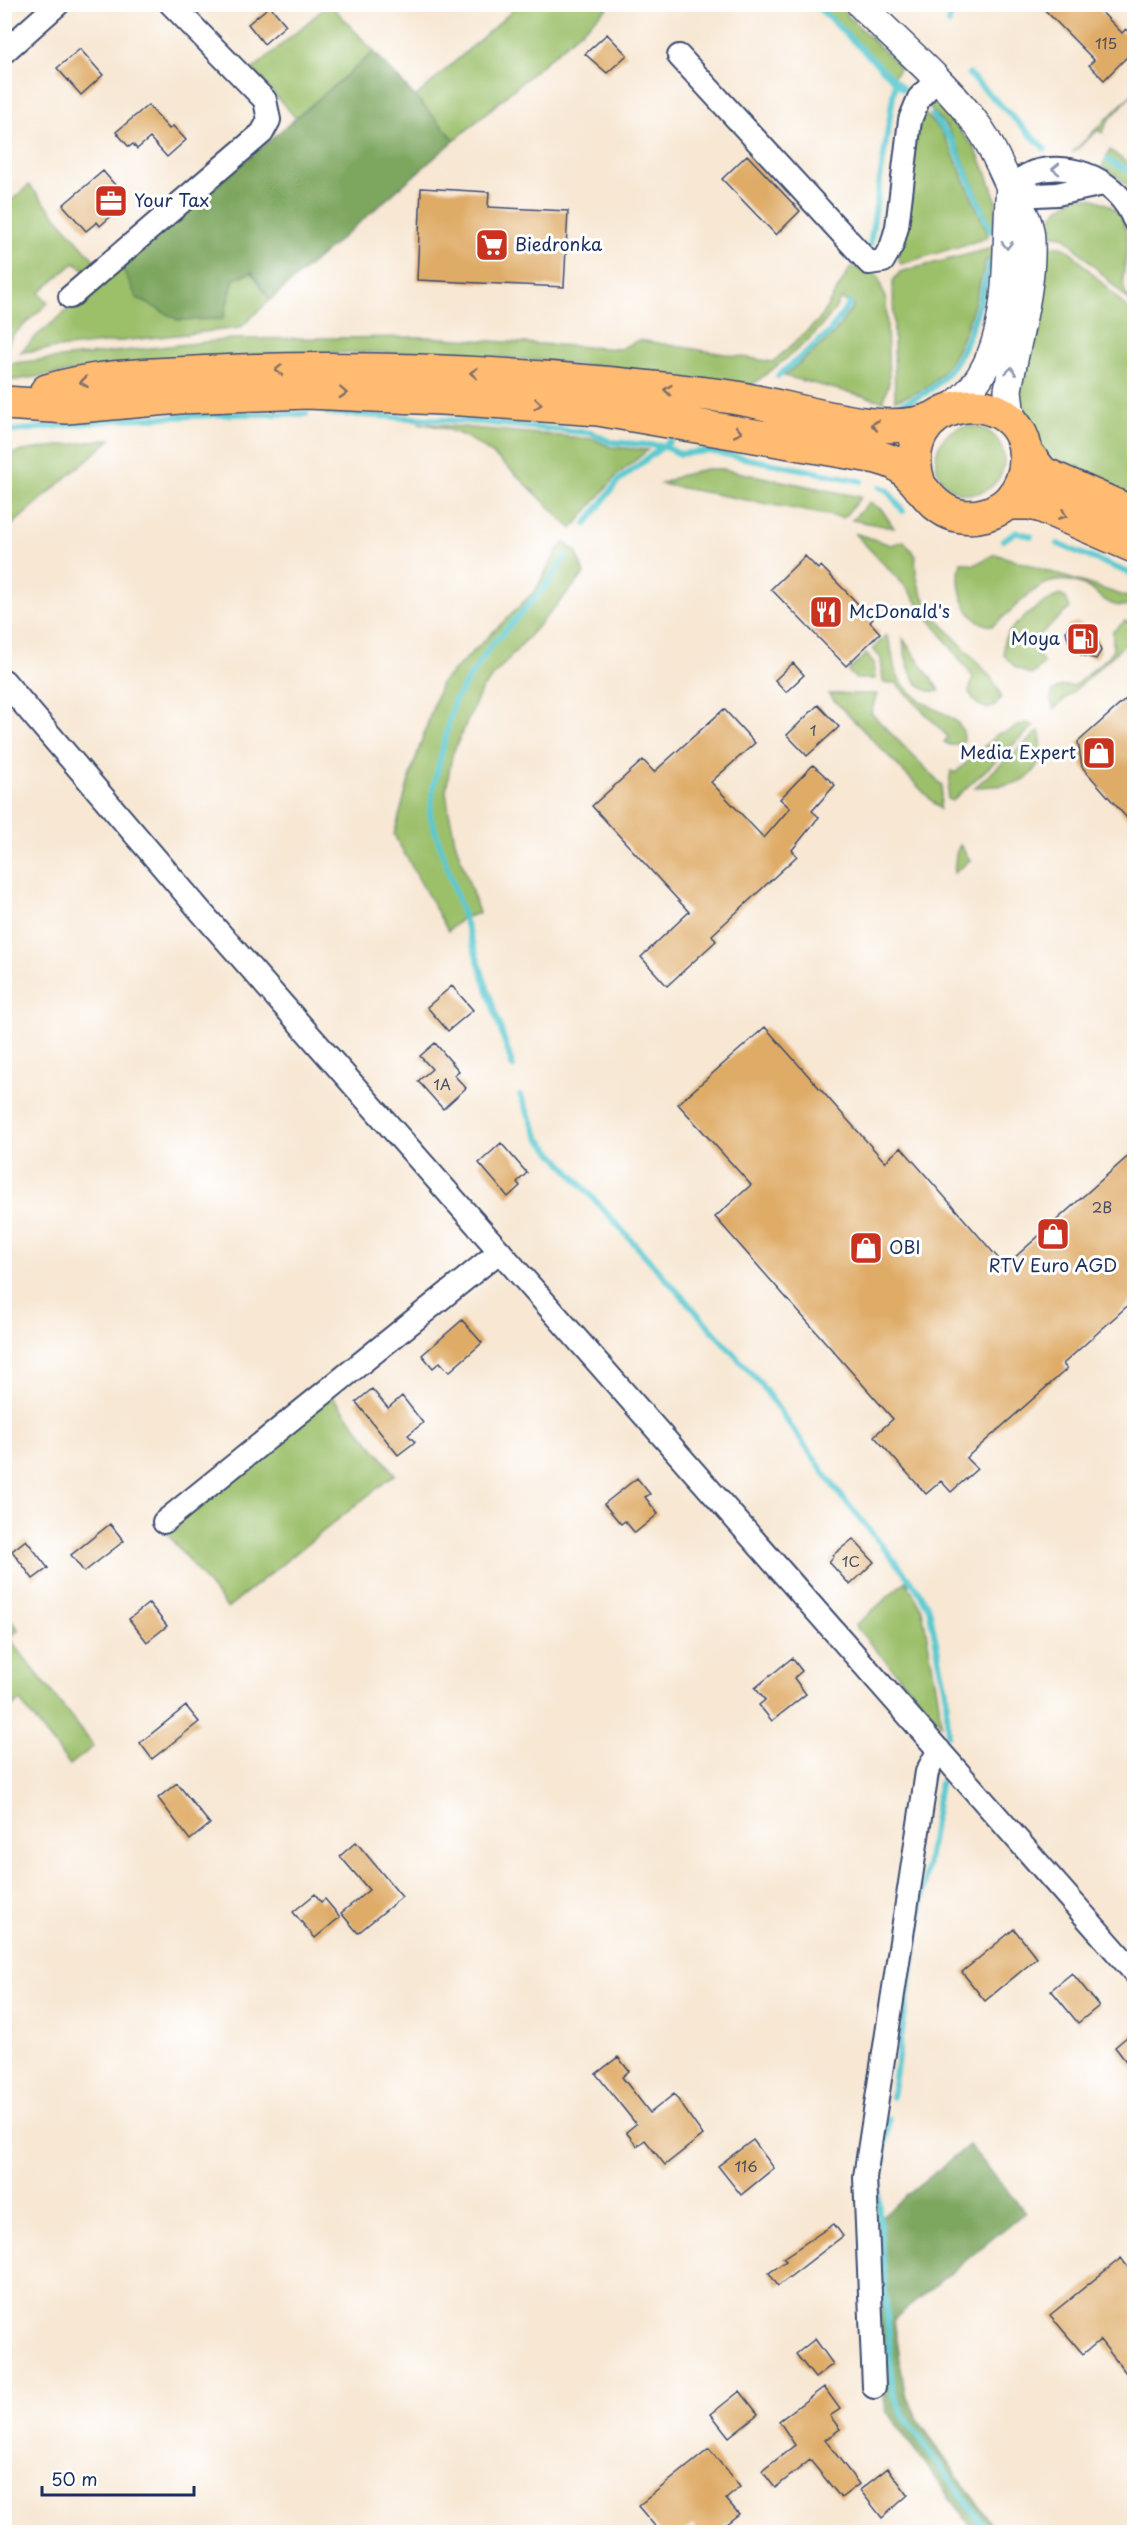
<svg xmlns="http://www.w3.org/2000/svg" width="1139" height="2537" viewBox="0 0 1139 2537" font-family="'Playpen Sans',sans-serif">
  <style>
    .green { fill: #9cc06a; stroke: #5c7864; stroke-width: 1.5 }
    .forest { fill: #7da65e; stroke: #4c6a5e; stroke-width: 1.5 }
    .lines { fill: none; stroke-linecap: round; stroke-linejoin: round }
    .stream { stroke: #5cc9d1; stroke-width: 6 }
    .building { fill: #dfac68 }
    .minor-casing { stroke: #3c4b70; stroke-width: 26 }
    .tertiary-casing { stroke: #3c4b70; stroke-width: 30 }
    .primary-casing { stroke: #3c4b70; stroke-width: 36 }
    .minor { stroke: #fff; stroke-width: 22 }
    .tertiary { stroke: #fff; stroke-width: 27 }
    .primary { stroke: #ffbb71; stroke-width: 33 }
    .oneway { stroke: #8d97ae }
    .oneway2 { stroke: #826e67 }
    .labels { text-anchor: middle; stroke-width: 6; stroke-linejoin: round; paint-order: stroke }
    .number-label { font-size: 15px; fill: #4c4e60 }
    .poi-label { font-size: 18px; fill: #1b2f5e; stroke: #fff; text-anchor: start }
  </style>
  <rect width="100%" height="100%" fill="#fff"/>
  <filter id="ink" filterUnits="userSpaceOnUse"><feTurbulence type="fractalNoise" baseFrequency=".0167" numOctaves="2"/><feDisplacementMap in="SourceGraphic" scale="12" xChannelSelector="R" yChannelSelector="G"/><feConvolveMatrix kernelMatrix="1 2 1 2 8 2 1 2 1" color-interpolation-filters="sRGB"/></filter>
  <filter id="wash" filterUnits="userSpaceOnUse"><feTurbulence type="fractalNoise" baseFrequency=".008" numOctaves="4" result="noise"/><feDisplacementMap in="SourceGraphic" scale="24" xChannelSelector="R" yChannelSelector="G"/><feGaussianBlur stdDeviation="1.35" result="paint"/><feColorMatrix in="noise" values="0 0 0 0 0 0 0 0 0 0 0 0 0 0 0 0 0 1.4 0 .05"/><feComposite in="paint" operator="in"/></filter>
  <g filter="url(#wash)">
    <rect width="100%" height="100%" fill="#f7e7d3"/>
    <!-- green -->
    <path class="green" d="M 520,4 L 611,5 L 455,140 L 415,97 Z
      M 328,5 L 331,5 L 374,52 L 296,118 L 252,70 Z
      M 820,5 L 837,5 L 900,67 L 893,78 Z
      M 1134,92 L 1109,120 L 1102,133 L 1098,130 L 1072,153 Z
      M 930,103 L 936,103 L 974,147 L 987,174 L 996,200 L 995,235 L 958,147 L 947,127 L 928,106 Z
      M 923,112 L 941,131 L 950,147 L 988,234 L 987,238 L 901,264 L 898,260 L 907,174 Z
      M 1110,150 L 1134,168 L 1134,194 L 1121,179 L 1102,167 Z
      M 29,185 L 95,261 L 86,270 L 74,263 L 39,293 L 48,303 L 13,335 L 5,349 L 5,206 Z
      M 1079,196 C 1111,200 1128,213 1127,247 C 1127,263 1119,279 1126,295 C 1128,298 1133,302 1134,306 L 1064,236 L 1043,234 C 1051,214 1060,205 1079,196 Z
      M 1001,246 L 999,260 L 986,260 C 975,301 963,363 925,388 C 917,394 905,396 895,400 L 893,281 L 900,272 Z
      M 1041,246 L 1062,246 L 1070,251 L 1134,315 L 1134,503 L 1048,461 L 1020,406 L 1017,397 Z
      M 121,266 L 234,279 L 252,272 L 270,300 L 240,328 L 21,352 L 34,338 Z
      M 851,267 L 870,269 L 878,276 L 886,301 L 889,383 L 883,401 L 784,376 L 833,335 L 854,305 L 841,299 C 820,337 782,361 748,388 C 665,376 580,362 496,357 C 333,346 169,356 8,381 L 6,364 L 233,339 L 425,337 L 620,349 L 639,340 L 773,362 L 819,320 Z
      M 418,423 L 594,439 L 610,447 L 648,450 L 617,475 L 572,529 C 537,497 492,442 446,429 C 437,426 427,425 418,423 Z
      M936 460a34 34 0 1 1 68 0a34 34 0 1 1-68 0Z
      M 111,439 L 5,531 L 5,455 L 28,450 Z
      M 706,469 L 722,469 L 861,497 L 843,518 L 661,484 L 679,476 Z
      M 870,502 L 882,510 L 894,528 L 852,520 Z
      M 854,533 L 891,545 L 904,541 L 916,556 C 910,600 950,632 977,662 C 987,673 997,682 1001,697 L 995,706 L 988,709 L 977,704 L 969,692 L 973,677 L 905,586 Z
      M 565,543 L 577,553 L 584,574 L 482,689 L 452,755 L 446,791 L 449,812 L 455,841 L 479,913 L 461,919 L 448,931 L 394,835 L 411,773 L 441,683 L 536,590 L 557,551 Z
      M 995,554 L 1134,599 L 1134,608 C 1127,605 1119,607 1112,604 C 1102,600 1094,590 1084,585 C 1041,567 1023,605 992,626 C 964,622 955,586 961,562 L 974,565 Z
      M 1060,595 L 1066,598 L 1070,608 L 1029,644 L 1043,661 L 1043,665 L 1031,675 L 1015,667 L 1004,655 C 1004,650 1003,645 1004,641 C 1009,625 1045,600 1060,595 Z
      M 1125,621 L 1134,625 L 1134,636 L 1054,709 L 1051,702 L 1052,692 L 1061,686 L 1074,686 L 1110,655 L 1113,649 L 1113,631 Z
      M 886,635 C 894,648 891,662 897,675 C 901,684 911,693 919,699 C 934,712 965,716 964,740 C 957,747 952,746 944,742 L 948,737 L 895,682 L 887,684 L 883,682 L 881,658 L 873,649 Z
      M 903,639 L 940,691 C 912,696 905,659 903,639 Z
      M 866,654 L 874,663 L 875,679 L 856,679 L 848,671 Z
      M 828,694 L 877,694 L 871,713 L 942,785 L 940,809 Z
      M 1027,723 L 1034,726 L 952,801 L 947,799 L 951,770 L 955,773 L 999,733 C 1010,733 1016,725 1027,723 Z
      M 1039,731 C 1045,750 1040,775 1018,782 C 1005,787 988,786 975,787 Z
      M 960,845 L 970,860 L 954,873 L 956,854 Z
      M 332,1396 L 395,1474 L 227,1608 L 164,1530 Z
      M 906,1581 L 922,1609 L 938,1697 L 941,1724 L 855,1626 Z
      M 5,1612 L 19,1630 L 9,1638 L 94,1746 L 70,1765 L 20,1701 L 5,1712 Z"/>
    <!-- forest -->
    <path class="forest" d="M 374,52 L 455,140 L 270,300 L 252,272 L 234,279 L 223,319 L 178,320 L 137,298 L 121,266 Z
      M 969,2145 L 1025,2212 L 894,2319 L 905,2394 L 921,2424 L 997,2532 L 975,2532 L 886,2411 L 881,2377 L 873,2223 Z"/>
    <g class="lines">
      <!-- stream -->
      <path class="stream" d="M 815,4 L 903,89
        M 949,23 L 951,4
        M 969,74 L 1045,149
        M 932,115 L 953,142 L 991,231
        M 1107,160 L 1129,171 L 1134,178
        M 870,245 L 895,83
        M 778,376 L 829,333 L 850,303
        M 903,403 C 910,400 918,397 925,393 C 967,367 978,307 990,263
        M 327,413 L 479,422 L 592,433 L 610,442 L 663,446 L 680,454 L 708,451 L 861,481
        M 4,432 L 126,419 L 235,414 L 306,414
        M 880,487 L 887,490 L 903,511
        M 586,524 L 618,481 L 670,441
        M 1003,540 L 1017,532 L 1031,536
        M 1058,544 L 1134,575
        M 513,1067 L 430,815 L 433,789 L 454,701 L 490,647 L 545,587 L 565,558
        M 520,1095 L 539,1138 L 760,1383 L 835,1488 L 915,1586 L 929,1608 L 946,1692 L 948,1735
        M 892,2097 L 940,1783
        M 889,2119 L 878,2198 L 893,2393 L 905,2418 L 988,2532"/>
    </g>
    <g id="blocks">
      <!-- building -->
      <path class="building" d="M 1039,4 L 1094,4 L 1122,33 L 1126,29 L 1134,37 L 1134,50 L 1104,80 L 1089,65 L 1094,60 Z
        M 270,6 L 286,25 L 264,44 L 248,24 Z
        M 607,34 L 627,55 L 607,73 L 585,54 Z
        M 80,49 L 103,75 L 81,95 L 57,68 Z
        M 148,105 L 169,129 L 173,126 L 186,140 L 167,157 L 150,138 L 137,149 L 133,144 L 129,147 L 116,132 Z
        M 747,155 L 800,211 L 776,235 L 722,179 Z
        M 103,171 L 126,198 L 114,208 L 117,211 L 100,226 L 97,222 L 86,231 L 63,205 Z
        M 421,188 L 489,192 L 488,207 L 568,211 L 564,287 L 417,280 Z
        M 805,556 L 818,569 L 821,566 L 866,612 L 873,619 L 870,622 L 880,633 L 846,666 L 771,589 Z
        M 1077,622 L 1090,627 L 1096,634 L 1101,651 L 1096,659 L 1081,655 L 1069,643 L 1066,631 L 1069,624 Z
        M 793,663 L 804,675 L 786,692 L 775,680 Z
        M 1134,692 L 1134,826 L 1082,767 L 1078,742 Z
        M 818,705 L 839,727 L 807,756 L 787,735 Z
        M 724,709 L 755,743 L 711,782 L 764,838 L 790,808 L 780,799 L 813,765 L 835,785 L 812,811 L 819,817 L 792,850 L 797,856 L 712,935 L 716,941 L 667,986 L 641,957 L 689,912 L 592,806 L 643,760 L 654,772 Z
        M 452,986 L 473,1010 L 448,1031 L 427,1007 Z
        M 765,1027 L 885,1162 L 901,1147 L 1005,1266 L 1134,1151 L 1134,1300 L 1063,1364 L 1067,1369 L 966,1458 L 977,1469 L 951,1492 L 941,1481 L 926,1494 L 874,1436 L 893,1419 L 715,1217 L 751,1185 L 678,1104 Z
        M 435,1043 L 459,1071 L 454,1075 L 466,1088 L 443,1109 L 418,1081 L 432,1069 L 420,1056 Z
        M 501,1143 L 527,1173 L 517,1182 L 520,1186 L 508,1197 L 479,1163 Z
        M 462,1320 L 482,1343 L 449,1372 L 440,1362 L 433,1368 L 422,1355 Z
        M 372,1389 L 388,1408 L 402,1396 L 423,1423 L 408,1435 L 415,1442 L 398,1455 L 356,1402 Z
        M 637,1478 L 650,1494 L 645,1497 L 658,1514 L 635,1533 L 625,1521 L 621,1524 L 604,1504 Z
        M 110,1524 L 124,1541 L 84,1572 L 71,1555 Z
        M 853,1539 L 874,1562 L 850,1585 L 829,1562 L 834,1556 L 833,1555 Z
        M 26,1540 L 48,1568 L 33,1579 L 12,1551 Z
        M 149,1603 L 167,1626 L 147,1642 L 129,1619 Z
        M 792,1658 L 802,1671 L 794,1678 L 806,1694 L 772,1721 L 759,1705 L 765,1700 L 755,1688 Z
        M 186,1706 L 199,1722 L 152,1759 L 140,1743 Z
        M 177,1783 L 210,1824 L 190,1840 L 158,1798 Z
        M 356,1842 L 402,1897 L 358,1933 L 341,1913 L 369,1890 L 340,1856 Z
        M 315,1894 L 321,1902 L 325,1899 L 340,1917 L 315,1938 L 293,1912 Z
        M 1014,1929 L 1037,1958 L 985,2001 L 962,1972 Z
        M 1072,1973 L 1099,2006 L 1078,2023 L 1051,1990 Z
        M 1134,2031 L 1134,2072 L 1115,2047 Z
        M 618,2057 L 629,2071 L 622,2077 L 650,2113 L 674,2094 L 703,2135 L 665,2165 L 645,2140 L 637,2146 L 626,2132 L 636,2124 L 596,2074 Z
        M 753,2140 L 774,2168 L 741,2195 L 718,2166 Z
        M 834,2224 L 843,2236 L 778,2286 L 769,2273 L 786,2261 L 783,2258 Z
        M 1121,2258 L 1134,2276 L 1134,2383 L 1100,2340 L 1083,2354 L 1050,2315 Z
        M 815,2339 L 833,2364 L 815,2378 L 796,2354 Z
        M 824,2387 L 840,2409 L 830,2416 L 840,2429 L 825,2440 L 859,2484 L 841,2498 L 810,2460 L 775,2488 L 762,2471 L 795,2445 L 779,2421 Z
        M 740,2391 L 758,2414 L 729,2437 L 711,2414 Z
        M 709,2449 L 740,2487 L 726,2499 L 739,2514 L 716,2532 L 700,2532 L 693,2525 L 683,2532 L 660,2532 L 638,2506 Z
        M 888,2468 L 908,2495 L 882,2518 L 860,2490 Z"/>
    </g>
  </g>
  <g filter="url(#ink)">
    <use href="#blocks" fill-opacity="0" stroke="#3c4b70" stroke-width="1.5"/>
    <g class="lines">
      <defs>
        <path id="minor" d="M 4,52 L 58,4
          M 679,56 L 869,263 L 883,261 L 892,245 L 897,227 L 910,120 L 919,98 L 936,80
          M 1010,186 C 1018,181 1026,175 1034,172 C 1073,160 1119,182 1134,220
          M 1010,186 L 1037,195 L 1057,194 L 1103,184
          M 70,297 L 262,133 L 269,120 L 265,100 L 171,4
          M 4,681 L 203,914 L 1134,1972
          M 164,1522 L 500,1251
          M 874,2387 L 865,2177 L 927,1772 L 939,1750"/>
        <path id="tertiary" d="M 860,4 C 899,44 945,81 978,126 C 992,145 1000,166 1010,187 C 1019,205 1031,220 1031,241 C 1033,291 1016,342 1008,390 L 1010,409 L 1015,428
          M 950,408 C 1018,361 1003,258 1010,186"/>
        <path id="primary" d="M 47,391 C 101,374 161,375 217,372 C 386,364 556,375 724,396 C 783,403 878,441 932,419
          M 4,403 L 67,407 L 180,397 L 307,392 L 462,399 L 598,409 L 877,457 C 884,459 892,461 898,465 C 921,480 928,507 956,515 C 974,520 997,514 1010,500 C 1022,487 1027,472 1026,454 C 1018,376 887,397 920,487
          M 1025,451 L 1042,473 L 1134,514
          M 1007,503 L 1030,503 L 1042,506 L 1134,546"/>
      </defs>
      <!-- minor casing -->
      <use href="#minor" class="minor-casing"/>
      <!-- tertiary casing -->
      <use href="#tertiary" class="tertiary-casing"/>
      <!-- primary casing -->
      <use href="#primary" class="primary-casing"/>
      <!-- minor -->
      <use href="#minor" class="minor"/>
      <!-- tertiary -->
      <use href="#tertiary" class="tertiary"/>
      <!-- primary -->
      <use href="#primary" class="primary"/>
    </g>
    <!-- one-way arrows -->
    <defs><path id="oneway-chevron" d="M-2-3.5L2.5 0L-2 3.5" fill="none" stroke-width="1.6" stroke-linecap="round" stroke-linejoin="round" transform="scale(1.5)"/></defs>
    <g class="oneway">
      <use href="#oneway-chevron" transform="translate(1056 169) rotate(179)"/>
      <use href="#oneway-chevron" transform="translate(1007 245) rotate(90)"/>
      <use href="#oneway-chevron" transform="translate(1011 371) rotate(-82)"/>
    </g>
    <g class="oneway2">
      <use href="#oneway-chevron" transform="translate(279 370) rotate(178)"/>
      <use href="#oneway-chevron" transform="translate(474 373) rotate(-176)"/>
      <use href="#oneway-chevron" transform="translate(84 382) rotate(173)"/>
      <use href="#oneway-chevron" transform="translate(668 390) rotate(-174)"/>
      <use href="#oneway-chevron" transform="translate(343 393) rotate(3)"/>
      <use href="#oneway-chevron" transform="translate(538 404) rotate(4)"/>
      <use href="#oneway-chevron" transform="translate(875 425) rotate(-170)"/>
      <use href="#oneway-chevron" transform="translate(738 432) rotate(11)"/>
      <use href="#oneway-chevron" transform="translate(1063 515) rotate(24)"/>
    </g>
  </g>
  <!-- icons -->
  <defs>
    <symbol id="office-square" viewBox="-11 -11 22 22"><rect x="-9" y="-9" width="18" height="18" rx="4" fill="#c8321e" stroke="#fff"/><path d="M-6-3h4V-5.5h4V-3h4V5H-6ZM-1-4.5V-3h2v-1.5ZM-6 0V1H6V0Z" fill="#fff"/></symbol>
    <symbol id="supermarket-square" viewBox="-11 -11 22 22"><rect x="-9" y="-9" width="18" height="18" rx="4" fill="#c8321e" stroke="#fff"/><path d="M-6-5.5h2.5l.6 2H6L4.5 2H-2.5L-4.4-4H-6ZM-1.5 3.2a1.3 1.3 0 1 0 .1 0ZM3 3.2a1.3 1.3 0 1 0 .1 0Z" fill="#fff"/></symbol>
    <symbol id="restaurant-square" viewBox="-11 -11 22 22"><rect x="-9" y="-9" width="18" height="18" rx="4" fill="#c8321e" stroke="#fff"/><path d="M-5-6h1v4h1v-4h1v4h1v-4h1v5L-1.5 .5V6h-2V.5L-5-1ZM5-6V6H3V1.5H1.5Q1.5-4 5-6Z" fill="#fff"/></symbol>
    <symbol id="fuel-square" viewBox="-11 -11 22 22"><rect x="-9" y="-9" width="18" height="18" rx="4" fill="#c8321e" stroke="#fff"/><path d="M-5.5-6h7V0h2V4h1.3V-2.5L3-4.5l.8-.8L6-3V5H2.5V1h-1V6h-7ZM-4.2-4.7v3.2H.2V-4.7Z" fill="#fff"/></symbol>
    <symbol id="shop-square" viewBox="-11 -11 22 22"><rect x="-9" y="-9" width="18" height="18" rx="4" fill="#c8321e" stroke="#fff"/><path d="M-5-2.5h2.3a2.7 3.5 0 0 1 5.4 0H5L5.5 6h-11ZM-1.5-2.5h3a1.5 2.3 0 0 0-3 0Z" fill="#fff"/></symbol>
  </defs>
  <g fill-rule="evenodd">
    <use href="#office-square" x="92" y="182" width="38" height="38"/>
    <use href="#supermarket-square" x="473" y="226" width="38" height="38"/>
    <use href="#restaurant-square" x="807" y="593" width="38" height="38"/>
    <use href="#fuel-square" x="1064" y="620" width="38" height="38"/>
    <use href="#shop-square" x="1080" y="734" width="38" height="38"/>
    <use href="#shop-square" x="1034" y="1215" width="38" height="38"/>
    <use href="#shop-square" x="847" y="1229" width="38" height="38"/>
  </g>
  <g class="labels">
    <!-- number labels -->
    <g class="number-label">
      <text x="1106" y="49">115</text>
      <text x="813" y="736">1</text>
      <text x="442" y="1090">1A</text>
      <text x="1102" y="1213">2B</text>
      <text x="851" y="1567">1C</text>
      <text x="746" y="2172">116</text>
    </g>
    <!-- poi labels -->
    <g class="poi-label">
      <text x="134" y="207">Your Tax</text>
      <text x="515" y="251">Biedronka</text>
      <text x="849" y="618">McDonald's</text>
      <text x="1060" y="645" text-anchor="end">Moya</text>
      <text x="1076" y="759" text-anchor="end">Media Expert</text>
      <text x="889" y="1254">OBI</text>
      <text x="1053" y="1272" text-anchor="middle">RTV Euro AGD</text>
    </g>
  </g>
  <!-- margin -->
  <rect width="1139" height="2537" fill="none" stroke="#fff" stroke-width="24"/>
  <!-- scale -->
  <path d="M42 2486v9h152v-9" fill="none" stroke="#1b2f5e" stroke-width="3"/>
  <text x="51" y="2486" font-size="18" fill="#1b2f5e" stroke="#ffffff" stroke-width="4.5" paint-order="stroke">50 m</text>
</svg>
